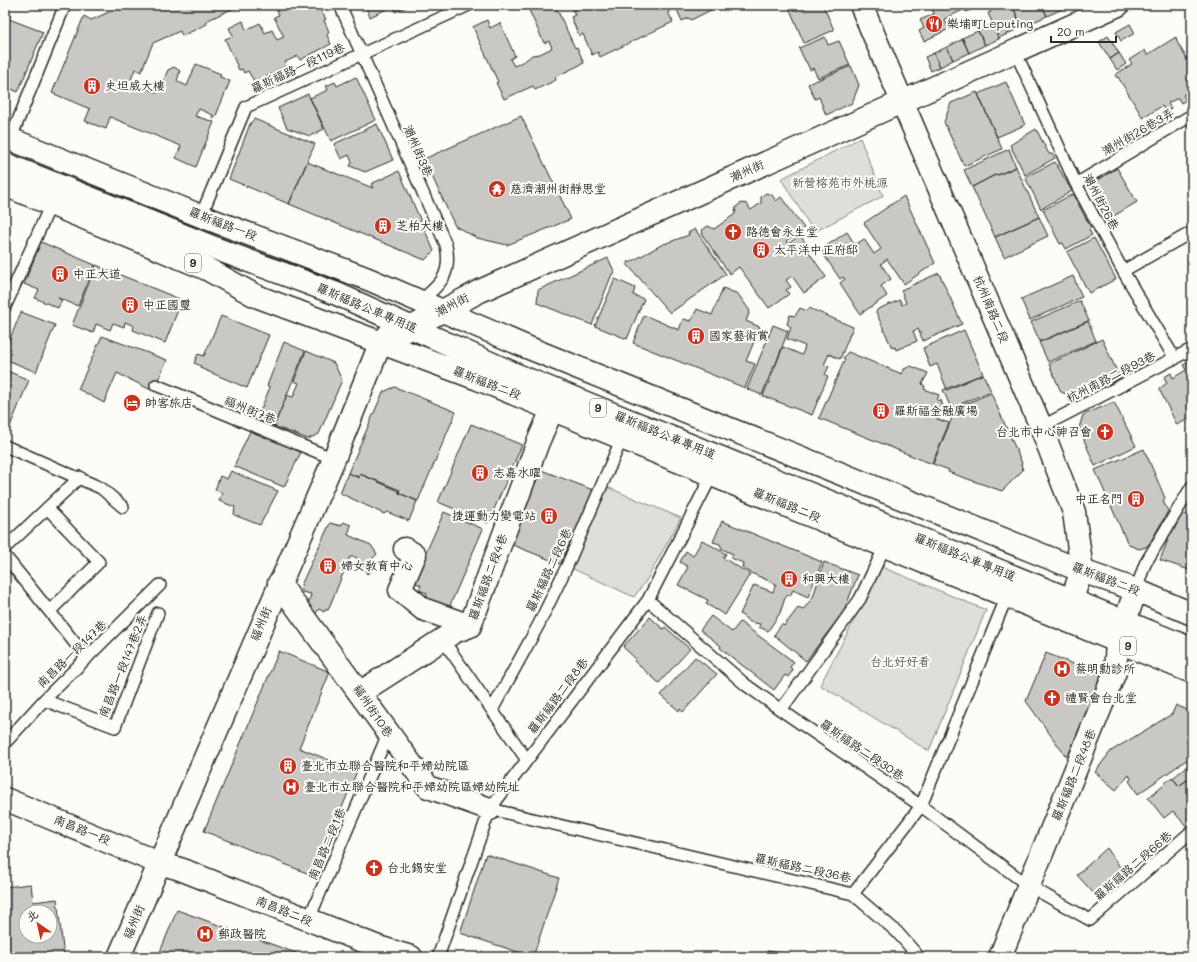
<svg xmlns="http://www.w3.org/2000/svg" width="1197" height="962" viewBox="0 0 1197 962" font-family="Mali,'LXGW WenKai TC',sans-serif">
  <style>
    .green { fill: #dfdeda; stroke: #858482 }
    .building { fill: #c9c8c4; stroke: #2b2b2b; fill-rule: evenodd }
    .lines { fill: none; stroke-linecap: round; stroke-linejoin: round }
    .lane-casing { stroke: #2b2b2b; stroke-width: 14 }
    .street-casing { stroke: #2b2b2b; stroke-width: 25 }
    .secondary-casing { stroke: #2b2b2b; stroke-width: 25 }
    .primary-casing { stroke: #2b2b2b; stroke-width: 25 }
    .lane { stroke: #fdfcf7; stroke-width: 11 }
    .street { stroke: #fdfcf7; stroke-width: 22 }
    .secondary { stroke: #fdfcf7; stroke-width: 22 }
    .primary { stroke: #fdfcf7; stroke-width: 22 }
    .labels { text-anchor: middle; stroke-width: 4; stroke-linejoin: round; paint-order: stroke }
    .shield { fill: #fdfcf7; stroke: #6a6a68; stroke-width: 1 }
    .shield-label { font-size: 11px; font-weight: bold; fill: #2b2b2b }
    .poi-label { font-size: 12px; fill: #2b2b2b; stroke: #fdfcf7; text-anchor: start }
    .street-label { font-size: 12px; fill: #2b2b2b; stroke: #fdfcf7 }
    .park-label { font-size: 12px; fill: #585857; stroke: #fdfcf7 }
  </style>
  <rect width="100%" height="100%" fill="#fdfcf7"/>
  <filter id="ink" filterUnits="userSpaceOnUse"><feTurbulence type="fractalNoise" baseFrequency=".025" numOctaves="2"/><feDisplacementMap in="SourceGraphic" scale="8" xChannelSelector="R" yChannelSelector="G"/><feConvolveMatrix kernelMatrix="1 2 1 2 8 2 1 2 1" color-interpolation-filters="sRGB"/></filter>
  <g filter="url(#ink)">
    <!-- green -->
    <path class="green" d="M 860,138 L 883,196 L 814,232 L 781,179 Z
      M 607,487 L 681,518 L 646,581 L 634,597 L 571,568 Z
      M 882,567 L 986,610 L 929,751 L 820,685 Z"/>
    <!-- building -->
    <path class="building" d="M 125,5 L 232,5 L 234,8 L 206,21 L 207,24 L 182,36 L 180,31 L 153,43 L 141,72 L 135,69 L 128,88 L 137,91 L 139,85 L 158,93 L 168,70 L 174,67 L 180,71 L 177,81 L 187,86 L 196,64 L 221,74 L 220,77 L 230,81 L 215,118 L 212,117 L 213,115 L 199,109 L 195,116 L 214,122 L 196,167 L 176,158 L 181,146 L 110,117 L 106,129 L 85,121 L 90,109 L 52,93 L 84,16 L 91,20 Z
      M 274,5 L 317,5 L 326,19 L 324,20 L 329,32 L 327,35 L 331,44 L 300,60 L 298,56 L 285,62 L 286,66 L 276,71 L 276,73 L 254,81 L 248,71 L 244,73 L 242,69 L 239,70 L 225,39 L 233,36 L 229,28 L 243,21 L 246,30 L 260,23 L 265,33 L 272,30 L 277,40 L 284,37 L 274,17 L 279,15 Z
      M 365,5 L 408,5 L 408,6 L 396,12 L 393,6 L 370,17 Z
      M 539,5 L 555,5 L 575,48 L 577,47 L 584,63 L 555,77 L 556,80 L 535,90 L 533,86 L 504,99 L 496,83 L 498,82 L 473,27 L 487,20 L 490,28 L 500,23 L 515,56 L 510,59 L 514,66 L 526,60 L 532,55 L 540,54 L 552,48 L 549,41 L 544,43 L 529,10 Z
      M 570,5 L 668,5 L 670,11 L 668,12 L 673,22 L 600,57 L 598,52 L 592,55 L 583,34 L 579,36 L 571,17 L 575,15 Z
      M 675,5 L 721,5 L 691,20 L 689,18 L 682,21 Z
      M 788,5 L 823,5 L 834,30 L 804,43 Z
      M 924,5 L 976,5 L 977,7 L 966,12 L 965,9 L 944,19 L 949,29 L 924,41 L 919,31 L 924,28 L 920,20 L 934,14 L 931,6 L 926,9 Z
      M 988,5 L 1012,5 L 1022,27 L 999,38 L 988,13 L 991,12 Z
      M 1012,5 L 1042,5 L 1047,16 L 1022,27 Z
      M 1042,5 L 1071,5 L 1047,16 Z
      M 5,12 L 11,14 L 9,19 L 43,32 L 18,92 L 5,86 Z
      M 992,24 L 999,39 L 985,45 L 978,31 Z
      M 1130,24 L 1135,33 L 1121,41 L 1116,32 Z
      M 978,31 L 985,45 L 969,53 L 962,38 Z
      M 1108,36 L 1119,53 L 1110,59 L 1099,42 Z
      M 825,37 L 828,45 L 839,41 L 850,65 L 818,78 L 813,68 L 810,70 L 806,61 L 805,61 L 799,48 Z
      M 1176,37 L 1177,42 L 1190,64 L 1192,62 L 1192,89 L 1183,95 L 1186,100 L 1181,103 L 1178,98 L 1168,103 L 1171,108 L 1166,112 L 1162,106 L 1143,118 L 1118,77 L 1117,78 L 1115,75 L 1132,64 L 1129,60 L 1145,50 L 1147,55 Z
      M 963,39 L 969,53 L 953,60 L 947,47 Z
      M 947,47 L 953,60 L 940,67 L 934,53 Z
      M 934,53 L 940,67 L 931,71 L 925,57 Z
      M 1119,53 L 1126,64 L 1117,70 L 1110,59 Z
      M 851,66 L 859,85 L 852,103 L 826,115 L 819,97 L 815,99 L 808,84 Z
      M 356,77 L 376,120 L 331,141 L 310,98 L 328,90 L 326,86 L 335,82 L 337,86 Z
      M 1006,82 L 1025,125 L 997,137 L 978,94 Z
      M 977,92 L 1002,149 L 964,166 L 944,122 L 951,103 Z
      M 308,94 L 324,129 L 310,136 L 287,128 L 278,108 Z
      M 521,116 L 571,219 L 507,245 L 477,238 L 455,226 L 424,159 Z
      M 254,119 L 315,144 L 289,204 L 229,179 L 250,124 Z
      M 377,124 L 393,160 L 365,172 L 350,166 L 352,162 L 349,155 L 341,159 L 334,144 Z
      M 1036,129 L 1049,154 L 1052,154 L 1055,158 L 1025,175 L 1010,145 Z
      M 1009,149 L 1016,167 L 998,175 L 997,174 L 972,187 L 964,170 Z
      M 307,162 L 373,188 L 371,184 L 399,171 L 434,251 L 425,260 L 289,204 Z
      M 1055,162 L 1072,191 L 1041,209 L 1025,177 Z
      M 1016,167 L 1039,217 L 995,237 L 972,187 L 997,174 L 998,175 Z
      M 1117,168 L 1137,202 L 1112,217 L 1098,194 L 1099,193 L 1097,181 Z
      M 766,193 L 772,195 L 776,201 L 781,197 L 804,228 L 786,241 L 788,244 L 800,235 L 810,249 L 808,251 L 826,277 L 804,293 L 792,276 L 786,280 L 791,287 L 786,290 L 789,294 L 769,308 L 739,267 L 730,274 L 703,236 L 702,230 L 708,226 L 714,229 L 735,214 L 736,207 L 741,203 L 747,204 L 751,210 L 761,203 L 761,197 Z
      M 1073,194 L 1091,228 L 1089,230 L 1092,235 L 1066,249 L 1063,243 L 1060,244 L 1043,210 Z
      M 904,196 L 935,263 L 904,284 L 887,259 L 881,264 L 891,279 L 881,286 L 887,296 L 860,314 L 840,283 L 845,279 L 843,277 L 840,279 L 822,252 L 825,250 L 823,248 L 847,232 L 855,245 L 864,239 L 874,254 L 881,249 L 864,223 Z
      M 1039,217 L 1048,236 L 1004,257 L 995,237 Z
      M 695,229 L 726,274 L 670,313 L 626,263 L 628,261 L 629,263 L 661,245 L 689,235 L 688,233 Z
      M 1094,238 L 1116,279 L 1089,293 L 1067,252 Z
      M 41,242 L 95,265 L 78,306 L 58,298 L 62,300 L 58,308 L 35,298 L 39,290 L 24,284 Z
      M 608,258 L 615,273 L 612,274 L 592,325 L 537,303 L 538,290 Z
      M 96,265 L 182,300 L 165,343 L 133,330 L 134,326 L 125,322 L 124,327 L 113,323 L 110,330 L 96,324 L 93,333 L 72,325 Z
      M 939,273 L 962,324 L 923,341 L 918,329 L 913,331 L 917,341 L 896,350 L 895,347 L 892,348 L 876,312 L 878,309 L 900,300 L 902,305 L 906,303 L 901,290 Z
      M 1073,276 L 1082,297 L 1030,320 L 1021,299 Z
      M 615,279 L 635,288 L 633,295 L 644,299 L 627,339 L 595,326 Z
      M 723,288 L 738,294 L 750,311 L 746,321 L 760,327 L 746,361 L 755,364 L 745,388 L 633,343 L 644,315 L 679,330 L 683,319 L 691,321 L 697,309 L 712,315 Z
      M 1080,301 L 1089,321 L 1040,342 L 1031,322 Z
      M 800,308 L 807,311 L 809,308 L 853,327 L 840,359 L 829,354 L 824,365 L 829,366 L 825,375 L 828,376 L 812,415 L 763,396 L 783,347 L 802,355 L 805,346 L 787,339 L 791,327 L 787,324 L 790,315 L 795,316 Z
      M 21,312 L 55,325 L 36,372 L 5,359 L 5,351 Z
      M 221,316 L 269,335 L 247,388 L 200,368 L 201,366 L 194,363 L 198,354 L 204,356 Z
      M 1088,321 L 1096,341 L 1048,362 L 1039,342 Z
      M 773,325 L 788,331 L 775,366 L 774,365 L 762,395 L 747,389 Z
      M 964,330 L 983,374 L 947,390 L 937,364 L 930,367 L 923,348 Z
      M 102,336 L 167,360 L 153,391 L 117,373 L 104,403 L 78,389 Z
      M 1102,339 L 1120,378 L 1077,398 L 1061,392 L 1049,364 Z
      M 284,342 L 305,351 L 274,426 L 257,419 L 270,387 L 267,386 Z
      M 306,351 L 334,363 L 342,380 L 319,434 L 308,439 L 274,426 L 287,395 L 293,397 L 299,383 L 294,381 Z
      M 848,352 L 902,374 L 904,369 L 911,366 L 928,373 L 922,384 L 925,386 L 924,389 L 939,395 L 937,400 L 942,401 L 941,403 L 943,404 L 937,419 L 949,423 L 932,464 L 819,418 L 845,359 L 843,358 Z
      M 1190,361 L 1192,365 L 1192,417 L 1177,425 L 1159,389 L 1167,383 L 1164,377 L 1171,373 L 1173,378 L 1186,370 L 1183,365 Z
      M 5,370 L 29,380 L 7,434 L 5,433 Z
      M 983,374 L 991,391 L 951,408 L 943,390 Z
      M 395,387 L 456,412 L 418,501 L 399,493 L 400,490 L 360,474 L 359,477 L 348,473 L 383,392 Z
      M 991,393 L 1022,463 L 1021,464 L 1023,470 L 1002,491 L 948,472 L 949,470 L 933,464 L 956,408 Z
      M 1114,402 L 1136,446 L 1095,466 L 1079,428 L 1083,415 Z
      M 471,424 L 522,445 L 488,523 L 438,502 Z
      M 251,429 L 302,450 L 284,487 L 234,466 Z
      M 1144,449 L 1165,498 L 1163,501 L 1168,511 L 1150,543 L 1146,547 L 1139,549 L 1131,546 L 1127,542 L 1095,470 Z
      M 536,468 L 593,490 L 563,565 L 505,542 Z
      M 231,471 L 278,491 L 260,525 L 234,515 L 235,507 L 219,501 L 222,493 L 215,490 L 220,476 L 227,479 Z
      M 348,473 L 359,478 L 360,474 L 399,491 L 399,493 L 417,501 L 409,521 L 387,512 L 384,514 L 340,493 Z
      M 444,512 L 483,529 L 448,610 L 425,599 L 427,593 L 419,590 L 421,585 L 413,582 Z
      M 1182,513 L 1192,517 L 1192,571 L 1160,560 L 1171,532 L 1173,532 Z
      M 722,521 L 822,562 L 808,597 L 793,590 L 790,596 L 788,595 L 785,598 L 780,613 L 768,631 L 759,627 L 760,624 L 750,622 L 740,614 L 754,585 L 773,592 L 776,584 L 751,573 L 742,567 L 743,563 L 731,558 L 733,554 L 722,549 L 720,544 L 713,542 Z
      M 343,522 L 351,525 L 348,535 L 371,545 L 377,554 L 369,562 L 374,569 L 367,574 L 356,557 L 350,557 L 328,610 L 325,610 L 324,612 L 319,609 L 316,613 L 312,611 L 308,605 L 311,594 L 302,592 L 301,585 L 330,523 L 341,526 Z
      M 702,540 L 726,554 L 723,558 L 750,574 L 725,615 L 706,604 L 708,600 L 678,585 L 688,567 L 680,562 L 686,551 L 693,556 Z
      M 824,562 L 858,575 L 844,611 L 806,661 L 774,635 L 782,624 L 784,626 L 798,608 L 803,610 L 813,597 Z
      M 711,616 L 732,632 L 740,622 L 794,662 L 790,667 L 793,670 L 788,677 L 785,675 L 774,690 L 720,648 L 721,646 L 700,630 Z
      M 650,617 L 663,629 L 665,627 L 690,649 L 659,683 L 634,661 L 636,659 L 623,647 Z
      M 279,651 L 330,672 L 299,748 L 357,771 L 314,876 L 204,831 Z
      M 1046,653 L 1101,675 L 1068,756 L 1065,755 L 1026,701 Z
      M 695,657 L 717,674 L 683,712 L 680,709 L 679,711 L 661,695 Z
      M 1176,705 L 1192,712 L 1192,756 L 1138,794 L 1129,781 L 1131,779 L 1129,775 L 1116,790 L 1095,772 L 1111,751 L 1172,714 Z
      M 1192,762 L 1192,776 L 1179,786 L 1173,778 Z
      M 1192,776 L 1192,823 L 1187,827 L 1173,811 L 1164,818 L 1148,798 L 1172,777 L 1179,786 Z
      M 1107,848 L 1126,876 L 1098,898 L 1077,875 Z
      M 486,854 L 559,878 L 533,957 L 460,933 Z
      M 31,884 L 33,902 L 57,899 L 64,957 L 5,957 L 5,887 ZM 26,912 L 50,912 L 50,936 L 26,936 Z
      M 177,910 L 307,957 L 158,957 Z
      M 767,951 L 815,957 L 766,957 Z"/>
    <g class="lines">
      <defs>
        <path id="lane" d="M 340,5 L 446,245 C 452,275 441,284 419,302
          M 1015,51 L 1076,184 L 1123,271 L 1175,359
          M 10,140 L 65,5
          M 1076,184 L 1192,115
          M 201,216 L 246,107 L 469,5
          M 1123,271 L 1192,232
          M 5,307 L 51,204
          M 156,385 L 334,459
          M 1041,427 L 1192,349
          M 5,446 L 101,488 L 123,507
          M 47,508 L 99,562 L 50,611
          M 885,546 L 860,599 L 781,710 L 921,806 L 1029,886 L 1090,920 L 1192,831
          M 5,548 L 80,477
          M 5,556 L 87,658
          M 1136,590 L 1145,564 L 1192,486
          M 648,600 L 746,685 L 781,710
          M 443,640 L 527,760
          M 44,700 L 115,727 L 158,613
          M 492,710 L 539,624 L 567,566 L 622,438
          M 5,743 L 44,700 L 160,585
          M 490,809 L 853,894 L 921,806 L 1007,596
          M 853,894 L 897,932 L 919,957
          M 308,921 L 388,734
          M 438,957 L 490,809 L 648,600 L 712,475"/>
        <path id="street" d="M 405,549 L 415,555 L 400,590 L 423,609 L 470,626
          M 279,583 L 428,787 L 490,809
          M 361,692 L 454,632 L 470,626 L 538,442 L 552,410
          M 5,799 L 159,863 L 180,869 L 378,947 L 411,957
          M 1000,957 L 1115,672 L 1117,643 L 1136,590"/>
        <path id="secondary" d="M 861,5 L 1041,427 L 1074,512 L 1082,571 L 1065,617
          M 380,344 L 480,291 L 1118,5
          M 119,957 L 334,459 L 380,344 L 389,334"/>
        <path id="primary" d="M 5,137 L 201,216 L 368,279 L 529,348 L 1082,571 L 1136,590 L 1192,614
          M 5,164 L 217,249 L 337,294 L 517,375 L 1192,649
          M 5,185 L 207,269 L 256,296 L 478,379 L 1192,672"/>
      </defs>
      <!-- lane casing -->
      <use href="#lane" class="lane-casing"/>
      <!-- street casing -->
      <use href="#street" class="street-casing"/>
      <!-- secondary casing -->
      <use href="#secondary" class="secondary-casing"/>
      <!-- primary casing -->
      <use href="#primary" class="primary-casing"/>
      <!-- lane -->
      <use href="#lane" class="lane"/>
      <!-- street -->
      <use href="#street" class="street"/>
      <!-- secondary -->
      <use href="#secondary" class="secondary"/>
      <!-- primary -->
      <use href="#primary" class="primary"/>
    </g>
  </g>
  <!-- icons -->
  <defs>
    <symbol id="restaurant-disc" viewBox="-11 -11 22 22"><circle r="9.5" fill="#c8321e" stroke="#fdfcf7"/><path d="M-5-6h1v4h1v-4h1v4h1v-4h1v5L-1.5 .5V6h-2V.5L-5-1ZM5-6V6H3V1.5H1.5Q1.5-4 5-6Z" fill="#fff"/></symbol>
    <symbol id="building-disc" viewBox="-11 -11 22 22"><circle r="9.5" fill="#c8321e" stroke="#fdfcf7"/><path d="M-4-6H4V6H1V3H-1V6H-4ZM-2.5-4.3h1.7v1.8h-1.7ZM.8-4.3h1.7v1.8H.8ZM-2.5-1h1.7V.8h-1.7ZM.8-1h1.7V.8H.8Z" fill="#fff"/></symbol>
    <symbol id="temple-disc" viewBox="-11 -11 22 22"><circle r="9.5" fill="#c8321e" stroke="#fdfcf7"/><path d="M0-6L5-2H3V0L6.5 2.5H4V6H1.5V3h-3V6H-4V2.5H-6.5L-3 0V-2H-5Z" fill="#fff"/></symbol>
    <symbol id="church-disc" viewBox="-11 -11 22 22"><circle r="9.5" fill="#c8321e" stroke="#fdfcf7"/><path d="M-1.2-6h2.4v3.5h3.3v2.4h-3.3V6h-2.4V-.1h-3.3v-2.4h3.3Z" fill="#fff"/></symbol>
    <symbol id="hotel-disc" viewBox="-11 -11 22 22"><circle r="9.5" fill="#c8321e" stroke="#fdfcf7"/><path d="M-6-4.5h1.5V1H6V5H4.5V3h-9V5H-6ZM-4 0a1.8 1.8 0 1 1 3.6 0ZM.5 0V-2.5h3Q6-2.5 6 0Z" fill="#fff"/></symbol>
    <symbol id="hospital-disc" viewBox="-11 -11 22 22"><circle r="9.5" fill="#c8321e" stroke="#fdfcf7"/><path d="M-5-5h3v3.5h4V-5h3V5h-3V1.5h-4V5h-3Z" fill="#fff"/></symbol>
  </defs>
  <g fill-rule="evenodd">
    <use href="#restaurant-disc" x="924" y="14" width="20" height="20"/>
    <use href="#building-disc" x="82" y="76" width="20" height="20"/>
    <use href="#temple-disc" x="487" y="179" width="20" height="20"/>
    <use href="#building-disc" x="373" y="216" width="20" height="20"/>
    <use href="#church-disc" x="723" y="222" width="20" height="20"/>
    <use href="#building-disc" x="751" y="240" width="20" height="20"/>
    <use href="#building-disc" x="50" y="264" width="20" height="20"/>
    <use href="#building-disc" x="120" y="295" width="20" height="20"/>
    <use href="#building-disc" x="686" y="326" width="20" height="20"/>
    <use href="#hotel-disc" x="122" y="393" width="20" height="20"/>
    <use href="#building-disc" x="871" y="401" width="20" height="20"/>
    <use href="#church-disc" x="1095" y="422" width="20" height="20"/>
    <use href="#building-disc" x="470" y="463" width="20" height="20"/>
    <use href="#building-disc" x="1126" y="489" width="20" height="20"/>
    <use href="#building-disc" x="539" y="506" width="20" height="20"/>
    <use href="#building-disc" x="318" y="556" width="20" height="20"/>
    <use href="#building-disc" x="779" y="569" width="20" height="20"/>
    <use href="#hospital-disc" x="1052" y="659" width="20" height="20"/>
    <use href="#church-disc" x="1042" y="688" width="20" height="20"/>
    <use href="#building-disc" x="278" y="756" width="20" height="20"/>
    <use href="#hospital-disc" x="281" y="777" width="20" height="20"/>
    <use href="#church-disc" x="364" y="858" width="20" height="20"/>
    <use href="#hospital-disc" x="195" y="924" width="20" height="20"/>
  </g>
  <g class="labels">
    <!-- shield labels -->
    <g class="shield">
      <rect x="185" y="254" width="16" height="18" rx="3"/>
      <rect x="590" y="399" width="16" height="18" rx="3"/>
      <rect x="1120" y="637" width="16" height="18" rx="3"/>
    </g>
    <g class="shield-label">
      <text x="193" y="267">9</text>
      <text x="598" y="412">9</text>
      <text x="1128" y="650">9</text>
    </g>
    <!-- poi labels -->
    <g class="poi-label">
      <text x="947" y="28">樂埔町Leputing</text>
      <text x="105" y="90">史坦威大樓</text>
      <text x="510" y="193">慈濟潮州街靜思堂</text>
      <text x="396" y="230">芝柏大樓</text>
      <text x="746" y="236">路德會永生堂</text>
      <text x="774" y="254">太平洋中正府邸</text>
      <text x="73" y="278">中正大道</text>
      <text x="143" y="309">中正國璽</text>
      <text x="709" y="340">國家藝術賞</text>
      <text x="145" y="407">帥客旅店</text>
      <text x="894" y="415">羅斯福金融廣場</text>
      <text x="1092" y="436" text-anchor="end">台北市中心神召會</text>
      <text x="493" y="477">志嘉水曜</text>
      <text x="1123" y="503" text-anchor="end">中正名門</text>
      <text x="536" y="520" text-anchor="end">捷運動力變電站</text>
      <text x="341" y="570">婦女教育中心</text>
      <text x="802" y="583">和興大樓</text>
      <text x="1075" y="673">蔡明勳診所</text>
      <text x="1065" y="702">禮賢會台北堂</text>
      <text x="301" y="770">臺北市立聯合醫院和平婦幼院區</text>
      <text x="304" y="791">臺北市立聯合醫院和平婦幼院區婦幼院址</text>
      <text x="387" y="872">台北錫安堂</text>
      <text x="218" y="938">郵政醫院</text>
    </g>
    <!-- street labels -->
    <g class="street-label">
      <text transform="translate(298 68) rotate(-25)" y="4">羅斯福路一段119巷</text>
      <text transform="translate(1138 132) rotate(-30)" y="4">潮州街26巷3弄</text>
      <text transform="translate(418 151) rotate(66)" y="4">潮州街3巷</text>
      <text transform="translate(747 171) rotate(-24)" y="4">潮州街</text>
      <text transform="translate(1101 202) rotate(62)" y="4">潮州街26巷</text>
      <text transform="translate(223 224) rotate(21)" y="4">羅斯福路一段</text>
      <text transform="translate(452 305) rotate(-28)" y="4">潮州街</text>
      <text transform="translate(367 308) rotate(23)" y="4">羅斯福路公車專用道</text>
      <text transform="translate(991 309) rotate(67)" y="4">杭州南路二段</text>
      <text transform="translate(1111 377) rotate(-27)" y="4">杭州南路二段93巷</text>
      <text transform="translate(487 383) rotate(21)" y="4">羅斯福路二段</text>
      <text transform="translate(250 410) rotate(22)" y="4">福州街7巷</text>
      <text transform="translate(665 435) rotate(22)" y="4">羅斯福路公車專用道</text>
      <text transform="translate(787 505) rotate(22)" y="4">羅斯福路二段</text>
      <text transform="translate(965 557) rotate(22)" y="4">羅斯福路公車專用道</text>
      <text transform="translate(549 570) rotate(-65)" y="4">羅斯福路二段6巷</text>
      <text transform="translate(488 577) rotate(-70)" y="4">羅斯福路二段4巷</text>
      <text transform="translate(1106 579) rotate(21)" y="4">羅斯福路二段</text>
      <text transform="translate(261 624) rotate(-67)" y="4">福州街</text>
      <text transform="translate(72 654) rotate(-44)" y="4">南昌路一段147巷</text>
      <text transform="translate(123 666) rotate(-68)" y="4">南昌路一段147巷2弄</text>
      <text transform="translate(558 696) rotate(-53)" y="4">羅斯福路二段8巷</text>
      <text transform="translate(373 711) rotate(56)" y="4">福州街10巷</text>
      <text transform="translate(862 750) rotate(34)" y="4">羅斯福路二段30巷</text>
      <text transform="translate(1074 775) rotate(-68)" y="4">羅斯福路二段48巷</text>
      <text transform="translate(82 830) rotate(22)" y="4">南昌路一段</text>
      <text transform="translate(327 844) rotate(-67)" y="4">南昌路二段1巷</text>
      <text transform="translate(1133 866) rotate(-41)" y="4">羅斯福路二段66巷</text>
      <text transform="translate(803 868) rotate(12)" y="4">羅斯福路二段36巷</text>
      <text transform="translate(284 911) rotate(22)" y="4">南昌路二段</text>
      <text transform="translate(134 922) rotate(-67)" y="4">福州街</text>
    </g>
    <!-- park labels -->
    <g class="park-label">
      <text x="840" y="187">新營榕苑市外桃源</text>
      <text x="900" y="666">台北好好看</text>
    </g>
  </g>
  <!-- margin -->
  <rect width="1197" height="962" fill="none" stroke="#fdfcf7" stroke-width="20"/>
  <rect x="10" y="10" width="1177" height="942" fill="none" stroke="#2b2b2b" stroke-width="1.5" filter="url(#ink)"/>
  <!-- north arrow -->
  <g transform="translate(38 924) rotate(326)"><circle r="19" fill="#fdfcf7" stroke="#a9a8a5"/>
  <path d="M0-3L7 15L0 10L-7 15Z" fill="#c8321e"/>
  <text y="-6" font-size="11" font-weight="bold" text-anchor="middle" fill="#2b2b2b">北</text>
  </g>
  <!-- scale -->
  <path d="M1051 36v6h65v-6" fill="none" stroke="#2b2b2b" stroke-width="2"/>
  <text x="1057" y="36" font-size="12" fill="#2b2b2b" stroke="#fdfcf7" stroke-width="3" paint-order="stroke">20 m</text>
</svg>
